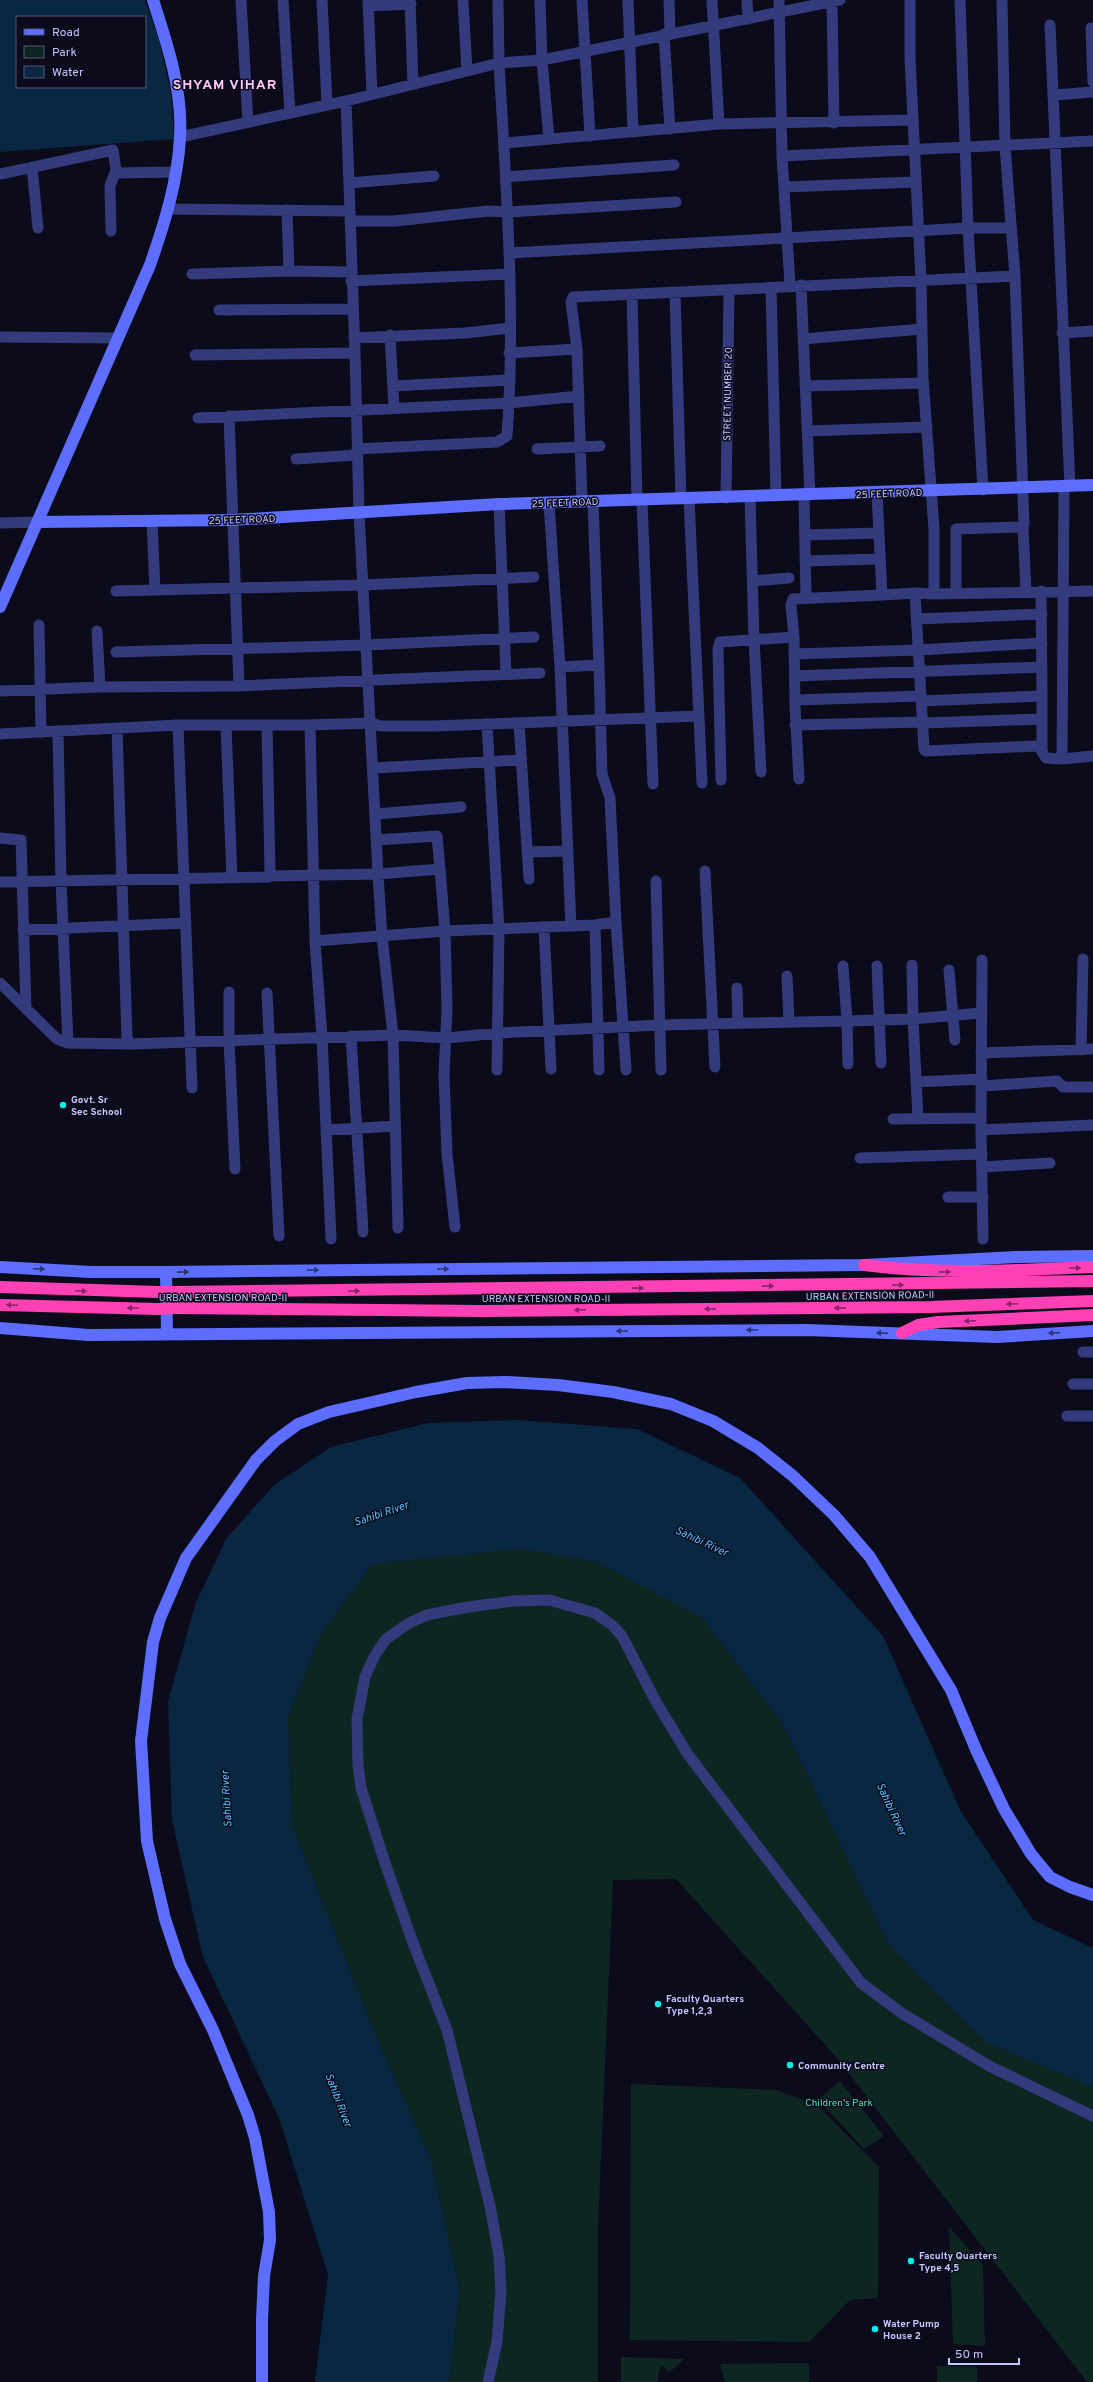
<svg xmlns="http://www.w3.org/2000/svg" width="1093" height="2382" viewBox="0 0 1093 2382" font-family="Overpass,sans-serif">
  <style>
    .green { fill: #0e2622 }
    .water { fill: #0a2741; fill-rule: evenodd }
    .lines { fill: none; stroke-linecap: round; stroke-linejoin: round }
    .street { stroke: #343b7d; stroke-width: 11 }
    .secondary { stroke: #5d6eff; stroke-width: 12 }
    .highway { stroke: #ff41b5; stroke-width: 12 }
    .highway-bridge { stroke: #ff41b5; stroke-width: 12 }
    .oneway { fill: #852668 }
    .oneway2 { fill: #2c3377 }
    .poi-dot { fill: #00f1e9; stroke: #0b0b1c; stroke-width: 1.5 }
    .labels { text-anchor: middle; stroke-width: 3; stroke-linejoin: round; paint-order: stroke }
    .street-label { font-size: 10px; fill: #c6c7ff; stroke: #0b0b1c }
    .poi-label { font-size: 10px; font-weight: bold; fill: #c6c7ff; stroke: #0b0b1c; text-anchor: start }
    .park-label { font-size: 10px; fill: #4fe1a9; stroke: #0b0b1c }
    .water-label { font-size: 11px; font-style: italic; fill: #54c6ff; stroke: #0b0b1c }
    .district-label { font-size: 14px; font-weight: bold; letter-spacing: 1px; fill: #ffc8f2; stroke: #0b0b1c }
  </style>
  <rect width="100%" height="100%" fill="#0b0b1c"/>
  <!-- green -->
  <path class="green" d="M 521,1549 L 597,1562 L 702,1618 L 783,1725 L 888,1944 L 985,2042 L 1093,2087 L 1093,2382 L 1087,2382 L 837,2058 L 676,1879 L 613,1880 L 598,2228 L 598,2382 L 449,2382 L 460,2292 L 431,2159 L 375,2033 L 292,1825 L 288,1717 L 321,1634 L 373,1564 Z
    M 840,2081 L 884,2136 L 864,2149 L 818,2100 Z
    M 631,2084 L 777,2090 L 818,2106 L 879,2167 L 878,2298 L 850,2300 L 809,2342 L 630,2340 Z
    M 949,2227 L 983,2265 L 985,2346 L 953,2344 Z
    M 621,2357 L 684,2359 L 670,2372 L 661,2366 L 658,2375 L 658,2382 L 621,2382 Z
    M 809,2363 L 809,2382 L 725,2382 L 720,2364 Z
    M 937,2366 L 977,2367 L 977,2382 L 937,2382 Z"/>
  <!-- water -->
  <path class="water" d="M 0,0 L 145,0 L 159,40 L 171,94 L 174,139 L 0,152 ZM 17,17 L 145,17 L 145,87 L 17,87 Z
    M 518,1420 L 637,1429 L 740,1478 L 883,1636 L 961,1812 L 1033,1920 L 1093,1948 L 1093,2087 L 985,2042 L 888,1944 L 783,1725 L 702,1618 L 597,1562 L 521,1549 L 373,1564 L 321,1634 L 288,1717 L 292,1825 L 375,2033 L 431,2159 L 460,2292 L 449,2382 L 315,2382 L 328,2275 L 279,2118 L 203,1957 L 172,1820 L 168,1702 L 195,1605 L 226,1539 L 274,1485 L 331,1447 L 428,1423 Z"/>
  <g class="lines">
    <!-- street -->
    <path class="street" d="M 241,0 L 248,122
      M 283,0 L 290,113
      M 322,0 L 327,104
      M 368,0 L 372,94
      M 410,0 L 413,84
      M 463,0 L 467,71
      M 498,0 L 499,63 L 542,60 L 840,0
      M 540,0 L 542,60 L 549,139
      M 582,0 L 590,136
      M 628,0 L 633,132
      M 669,0 L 670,33
      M 712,0 L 719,124
      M 747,0 L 748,19
      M 779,0 L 782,156 L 790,285
      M 832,0 L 834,123
      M 910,0 L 910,58 L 921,280 L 923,378 L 934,529 L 934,594 L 915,593 L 924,749 L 926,751 L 1035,746 L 1040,748 L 1046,758 L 1062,759 L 1064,487
      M 960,0 L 968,228 L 983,490
      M 369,6 L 411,4
      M 1050,25 L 1070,486
      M 1091,28 L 1093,82
      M 664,34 L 670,129
      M 1054,95 L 1093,92
      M 346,101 L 355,353
      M 180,137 L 346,101 L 499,63 C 506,187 516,312 507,436 L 497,442 L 357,449
      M 504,143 L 719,124 L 913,120
      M 782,156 L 1093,141
      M 32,167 L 38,228
      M 115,173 L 175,172
      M 0,174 L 113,150 L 116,170 L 110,186 L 111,231
      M 506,177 L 674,165
      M 349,183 L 434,176
      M 784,187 L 915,182
      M 168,209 L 350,211
      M 287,210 L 289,271
      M 350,221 L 395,221 L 488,211 L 508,212 L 676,202
      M 510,253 L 968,228 L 1010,228
      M 192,274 L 289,271 L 351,272
      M 351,281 L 510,274
      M 801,285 L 810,495
      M 771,288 L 776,496
      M 675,293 L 681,499
      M 632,295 L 637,500
      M 219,310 L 353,309
      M 1062,333 L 1093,331
      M 390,335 L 394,407
      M 0,337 L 118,338
      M 354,338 L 465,333 L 510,328
      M 803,339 L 922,329
      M 509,353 L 577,349
      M 195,355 L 355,353 L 359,513 L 378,874 L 382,936 L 393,1035 L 398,1228
      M 393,386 L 509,380
      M 805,386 L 923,383
      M 229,416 L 239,686
      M 198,418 L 509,403 L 579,396
      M 807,431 L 927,427
      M 537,449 L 600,446
      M 296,459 L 358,455
      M 877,493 L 882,595 L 915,593
      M 804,495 L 806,598
      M 750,497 L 754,639 L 761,772
      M 726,498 L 729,290
      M 689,499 L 702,783
      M 642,500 L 653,784
      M 582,502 L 577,349 L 571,302 L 573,297 L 1015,276
      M 549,503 L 560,667 L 571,926
      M 499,504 L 506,674
      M 152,521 L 155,590
      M 0,523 L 38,522
      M 1023,526 L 1026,592
      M 805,535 L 879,533
      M 805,561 L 880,559
      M 753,581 L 789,578
      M 116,591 L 364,585 L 534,577
      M 956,593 L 956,529 L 1021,527 L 1024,524 L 1015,276 L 1005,146 L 1002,0
      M 934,594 L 1093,591
      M 917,619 L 1042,614
      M 39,625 L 41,733
      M 794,637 L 791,605 L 793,599 L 882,595
      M 116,652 L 366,645 L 534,637
      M 794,654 L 918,650 L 1042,643
      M 560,667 L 599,665 L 593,502
      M 795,676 L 1042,667
      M 100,687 L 239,686 L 540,673
      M 0,691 L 100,687 L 97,631
      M 1042,696 L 1042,752
      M 795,700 L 921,696
      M 921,701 L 1042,696 L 1041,591
      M 519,723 L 529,879
      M 923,723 L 1042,719
      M 487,724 L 499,929 L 497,1070
      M 178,725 L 192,1088
      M 226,725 L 232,878
      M 310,725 L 315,941 L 322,1037 L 331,1239
      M 795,725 L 923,722
      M 117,729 L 127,1038 L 131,1044 L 393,1035 L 447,1038 L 498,1033 L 660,1025 L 847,1021 L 843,966
      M 58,731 L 61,882 L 68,1043
      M 0,734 L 178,725 L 310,725 L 371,723 L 381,726 L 434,726 L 699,716
      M 1062,759 L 1093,756
      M 374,768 L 521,760
      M 721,780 L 718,649 L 720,642 L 794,637 L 795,706 L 799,779
      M 376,814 L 461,807
      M 0,838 L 21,840 L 26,1009
      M 377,840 L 437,836 L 440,869
      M 527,852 L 568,851
      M 705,871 L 715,1067
      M 269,876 L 378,874 L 440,869 L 445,931 L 447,1009 L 444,1075 L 447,1154 L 455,1227
      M 656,881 L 661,1070
      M 0,882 L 268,877 L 270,872 L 267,725
      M 616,922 L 626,1070
      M 595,925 L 599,1070
      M 544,927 L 551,1069
      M 23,930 L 186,923
      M 315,941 L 445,931 L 595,925 L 616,922 L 610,798 L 602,774 L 599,665
      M 877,966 L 881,1063
      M 949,970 L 955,1040
      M 787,976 L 789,1022
      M 0,983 L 57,1039 L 68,1043 L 130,1044
      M 737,988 L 738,1023
      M 229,992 L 229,1040 L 235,1169
      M 267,993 L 279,1236
      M 351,1036 L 363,1232
      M 1081,1050 L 1083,959
      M 981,1053 L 1093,1049
      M 848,1064 L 847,1021 L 913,1019 L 912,965
      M 916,1082 L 982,1079
      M 983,1086 L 1057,1081 L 1063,1087 L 1093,1087
      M 918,1118 L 913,1019 L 981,1013
      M 981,1118 L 981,1130 L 1093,1125
      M 893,1119 L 981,1118 L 982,960
      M 327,1130 L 395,1126
      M 981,1130 L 983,1239
      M 860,1158 L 982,1154
      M 982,1167 L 1050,1163
      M 948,1197 L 983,1197
      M 1083,1352 L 1093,1352
      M 1073,1384 L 1093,1384
      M 1067,1416 L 1093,1416
      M 488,2382 L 497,2342 L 501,2291 L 499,2256 L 490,2206 L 447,2030 L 413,1943 L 385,1863 L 361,1788 L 358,1764 L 357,1719 L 365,1677 L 375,1655 L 386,1639 L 409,1623 L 427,1615 L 468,1607 L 514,1601 L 549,1600 L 595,1613 L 612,1625 L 622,1636 L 655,1700 L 687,1753 L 861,1983 L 903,2014 L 991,2067 L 1093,2116"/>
    <!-- secondary -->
    <path class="secondary" d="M 38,522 L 232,520 L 499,504 L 1093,485
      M 0,607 L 150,265 C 164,225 178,181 180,137 C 183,91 167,43 153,0
      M 0,1267 L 91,1272 L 166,1272 L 864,1265 L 1016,1257 L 1093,1256
      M 166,1272 L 167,1333
      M 0,1328 L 88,1335 L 807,1330 L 997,1337 L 1093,1331
      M 262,2382 L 262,2319 L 264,2276 L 270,2240 L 269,2212 L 255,2138 L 248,2115 L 213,2030 L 180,1964 L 165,1919 L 147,1841 L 141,1741 L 153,1642 L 160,1618 L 186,1558 L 256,1460 L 275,1441 L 298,1424 L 329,1412 L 416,1392 L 467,1383 L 506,1382 L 558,1385 L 613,1392 L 671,1404 L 713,1421 L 758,1448 L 793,1476 L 834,1515 L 870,1557 L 951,1690 L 977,1752 L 1004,1809 L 1031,1854 L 1050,1877 L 1070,1887 L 1093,1895"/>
    <!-- highway -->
    <path class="highway" d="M 864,1265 C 942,1275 1015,1270 1093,1267
      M 0,1287 L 158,1292
      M 175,1292 L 1093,1281
      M 0,1305 L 158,1309
      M 175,1308 L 481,1311 L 930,1307 L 1093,1301
      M 902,1333 L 918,1325 L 938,1322 L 1093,1315"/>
    <!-- highway-bridge -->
    <path class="highway-bridge" d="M 158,1292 L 175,1292
      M 158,1309 L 175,1308"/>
  </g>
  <!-- one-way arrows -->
  <defs><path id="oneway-solid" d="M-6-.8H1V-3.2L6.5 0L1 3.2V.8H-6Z"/></defs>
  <g class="oneway">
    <use href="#oneway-solid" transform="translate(1075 1268) rotate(-2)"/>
    <use href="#oneway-solid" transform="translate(945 1272) rotate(1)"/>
    <use href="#oneway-solid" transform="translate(898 1285) rotate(-1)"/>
    <use href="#oneway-solid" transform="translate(768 1286) rotate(-1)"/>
    <use href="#oneway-solid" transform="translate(638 1288) rotate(-1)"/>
    <use href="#oneway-solid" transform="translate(81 1291) rotate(3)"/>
    <use href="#oneway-solid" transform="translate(354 1291)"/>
    <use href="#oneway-solid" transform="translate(1012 1304) rotate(178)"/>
    <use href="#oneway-solid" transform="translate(12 1305) rotate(-178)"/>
    <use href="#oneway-solid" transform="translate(133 1308) rotate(-180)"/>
    <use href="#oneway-solid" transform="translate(840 1308) rotate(179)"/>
    <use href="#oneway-solid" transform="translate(710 1309) rotate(179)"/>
    <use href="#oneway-solid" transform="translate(580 1310) rotate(179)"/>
    <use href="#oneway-solid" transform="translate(970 1321) rotate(177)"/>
  </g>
  <g class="oneway2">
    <use href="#oneway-solid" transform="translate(39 1269) rotate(3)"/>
    <use href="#oneway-solid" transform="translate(443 1269) rotate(-1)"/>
    <use href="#oneway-solid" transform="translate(313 1270) rotate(-1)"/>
    <use href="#oneway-solid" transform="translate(183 1272) rotate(-1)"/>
    <use href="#oneway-solid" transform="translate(752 1330) rotate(180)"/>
    <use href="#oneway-solid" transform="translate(622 1331) rotate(180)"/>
    <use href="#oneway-solid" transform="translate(882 1333) rotate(-178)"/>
    <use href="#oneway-solid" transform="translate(1054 1333) rotate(177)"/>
  </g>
  <!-- markers -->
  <g class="poi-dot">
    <circle cx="63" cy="1105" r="4"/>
    <circle cx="658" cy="2004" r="4"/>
    <circle cx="790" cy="2065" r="4"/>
    <circle cx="911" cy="2261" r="4"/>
    <circle cx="875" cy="2329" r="4"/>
  </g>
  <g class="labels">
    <!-- street labels -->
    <g class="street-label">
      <text transform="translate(727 394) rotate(-89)" y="4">STREET NUMBER 20</text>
      <text transform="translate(889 493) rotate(-2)" y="4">25 FEET ROAD</text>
      <text transform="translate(565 502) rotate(-2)" y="4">25 FEET ROAD</text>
      <text transform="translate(242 519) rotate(-2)" y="4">25 FEET ROAD</text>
      <text transform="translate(870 1295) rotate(-1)" y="4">URBAN EXTENSION ROAD-II</text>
      <text x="223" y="1301">URBAN EXTENSION ROAD-II</text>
      <text x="546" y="1302">URBAN EXTENSION ROAD-II</text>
    </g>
    <!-- poi labels -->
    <g class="poi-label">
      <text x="71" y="1103">Govt. Sr<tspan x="71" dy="12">Sec School</tspan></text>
      <text x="666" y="2002">Faculty Quarters<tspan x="666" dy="12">Type 1,2,3</tspan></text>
      <text x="798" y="2069">Community Centre</text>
      <text x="919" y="2259">Faculty Quarters<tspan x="919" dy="12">Type 4,5</tspan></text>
      <text x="883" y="2327">Water Pump<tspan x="883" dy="12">House 2</tspan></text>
    </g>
    <!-- park labels -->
    <g class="park-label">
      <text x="839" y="2106">Children's Park</text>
    </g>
    <!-- water labels -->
    <g class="water-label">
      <text transform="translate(381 1513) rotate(-19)" y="4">Sahibi River</text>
      <text transform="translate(702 1541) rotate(25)" y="4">Sahibi River</text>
      <text transform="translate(226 1799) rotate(-93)" y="4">Sahibi River</text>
      <text transform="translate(892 1809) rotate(65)" y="4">Sahibi River</text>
      <text transform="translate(339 2100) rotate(69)" y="4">Sahibi River</text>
    </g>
    <!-- district labels -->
    <g class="district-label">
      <text x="225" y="89">SHYAM VIHAR</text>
    </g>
  </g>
  <!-- legend -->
  <rect x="16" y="16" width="130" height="72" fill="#0b0b1c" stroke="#565677"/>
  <rect x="24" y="29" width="20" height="6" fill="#5d6eff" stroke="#565677"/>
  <text x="52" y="36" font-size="12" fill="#c6c7ff">Road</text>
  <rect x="24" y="46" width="20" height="12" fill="#0e2622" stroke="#565677"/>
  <text x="52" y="56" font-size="12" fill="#c6c7ff">Park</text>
  <rect x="24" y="66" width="20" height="12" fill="#0a2741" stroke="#565677"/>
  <text x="52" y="76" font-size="12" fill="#c6c7ff">Water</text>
  <!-- scale -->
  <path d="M949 2358v6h70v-6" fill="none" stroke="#c6c7ff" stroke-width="2"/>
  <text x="955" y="2358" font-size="12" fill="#c6c7ff" stroke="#0b0b1c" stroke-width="3" paint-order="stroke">50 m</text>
</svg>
